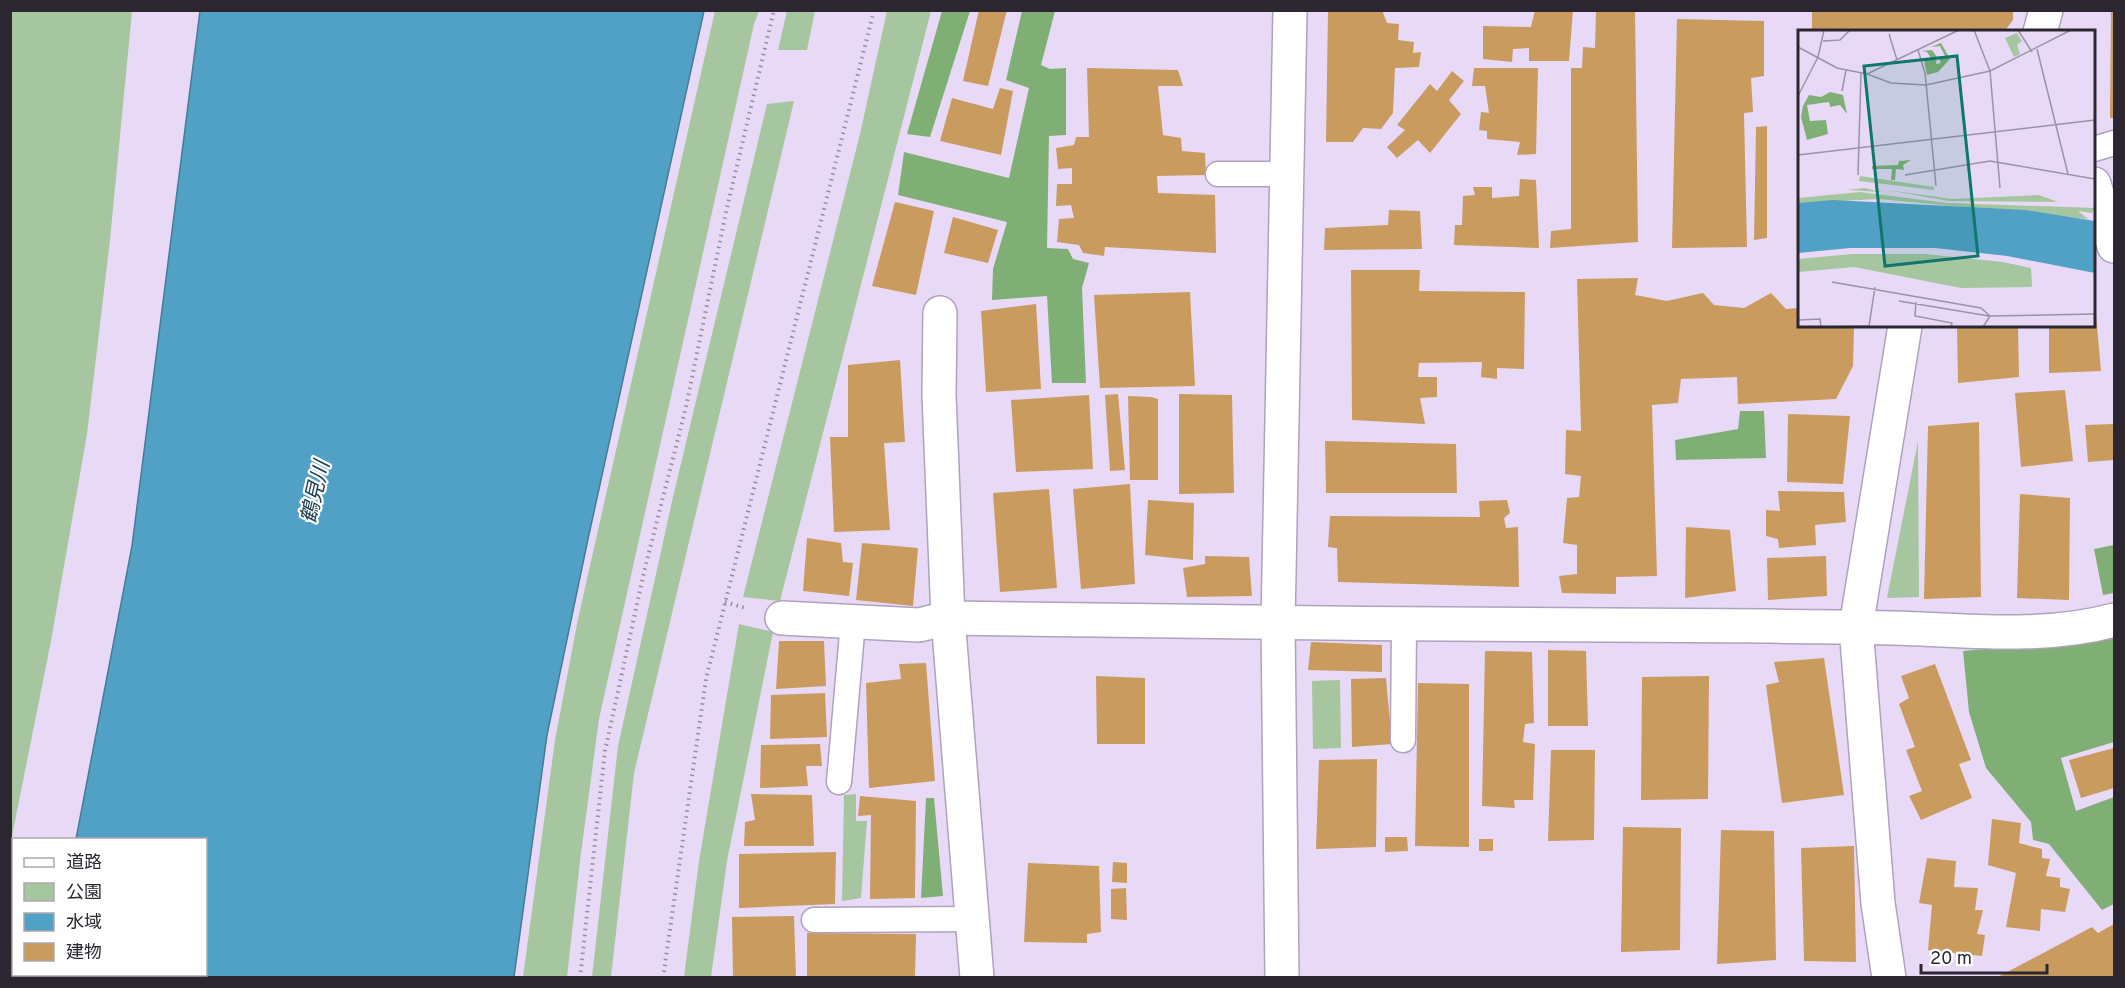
<svg xmlns="http://www.w3.org/2000/svg" width="2125" height="988" viewBox="0 0 2125 988" font-family="Overpass,'Noto Sans JP',sans-serif">
  <style>
    .green { fill: #a5c69e }
    .forest { fill: #80af75 }
    .water { fill: #51a0c6; stroke: #467b99; stroke-width: 1.5 }
    .building { fill: #c99b5e }
    .lines { fill: none; stroke-linecap: round; stroke-linejoin: round }
    .lane-casing { stroke: #afa2bd; stroke-width: 27 }
    .street-casing { stroke: #afa2bd; stroke-width: 36 }
    .secondary-casing { stroke: #afa2bd; stroke-width: 36 }
    .path { stroke: #968ca1; stroke-width: 4; stroke-dasharray: 1.5 4.5; stroke-linecap: butt }
    .lane { stroke: #fff; stroke-width: 24 }
    .street { stroke: #fff; stroke-width: 33 }
    .secondary { stroke: #fff; stroke-width: 33 }
    .labels { text-anchor: middle; stroke-width: 4.5; stroke-linejoin: round; paint-order: stroke }
    .water-label { font-size: 21px; font-style: italic; fill: #1e4152; stroke: #fff }
    .inset-road { fill: none; stroke: #9c92a7; stroke-width: 1.5 }
    .view { fill: #0f766e; fill-opacity: 0.15; stroke: #0f766e; stroke-width: 3 }
    .inset-edge { fill: none; stroke: #2b2630; stroke-width: 3 }
  </style>
  <rect width="100%" height="100%" fill="#e8daf7"/>
  <!-- green -->
  <path class="green" d="M 11,10 L 132,11 L 110,240 L 87,434 L 51,641 L 11,841 Z
    M 715,11 L 759,11 L 754,24 L 599,719 L 580,861 L 567,977 L 523,977 L 555,740 L 578,619 Z
    M 787,11 L 815,11 L 807,50 L 778,50 Z
    M 887,11 L 931,11 L 780,601 L 743,597 L 860,134 Z
    M 794,101 L 634,773 L 611,977 L 592,977 L 618,746 L 673,497 L 767,104 Z
    M 1918,441 L 1919,597 L 1887,598 Z
    M 739,624 L 773,632 L 727,861 L 711,977 L 684,977 L 699,861 Z
    M 1340,680 L 1341,748 L 1313,749 L 1312,681 Z
    M 856,794 L 856,821 L 867,821 L 861,898 L 842,901 L 844,795 Z"/>
  <!-- forest -->
  <path class="forest" d="M 942,11 L 970,11 L 930,137 L 907,134 Z
    M 1022,11 L 1055,11 L 1041,65 L 1050,69 L 1066,68 L 1066,135 L 1049,136 L 1047,248 L 1068,249 L 1073,259 L 1089,263 L 1082,288 L 1086,383 L 1052,383 L 1047,296 L 992,300 L 993,269 L 1007,222 L 898,195 L 904,152 L 1009,178 L 1029,88 L 1006,80 Z
    M 1740,411 L 1764,411 L 1766,458 L 1676,460 L 1675,440 L 1738,429 Z
    M 2114,545 L 2114,593 L 2103,595 L 2094,549 Z
    M 2114,637 L 2114,742 L 2061,758 L 2076,811 L 2114,797 L 2114,904 L 2102,910 L 2049,844 L 2033,840 L 2031,822 L 1986,768 L 1969,712 L 1963,651 Z
    M 926,798 L 934,798 L 943,896 L 921,898 Z"/>
  <!-- water -->
  <path class="water" d="M 200,11 L 704,11 L 588,539 L 547,735 L 514,977 L 47,977 L 48,974 L 206,974 L 206,840 L 76,839 L 132,546 Z"/>
  <!-- building -->
  <path class="building" d="M 979,10 L 1007,10 L 988,86 L 963,81 Z
    M 1328,10 L 1382,10 L 1387,23 L 1399,24 L 1398,40 L 1414,42 L 1413,53 L 1421,52 L 1419,67 L 1395,68 L 1393,113 L 1381,129 L 1363,128 L 1353,142 L 1326,142 Z
    M 1535,10 L 1573,10 L 1569,61 L 1529,61 L 1529,48 L 1513,49 L 1512,62 L 1483,59 L 1483,26 L 1531,27 Z
    M 1596,10 L 1635,10 L 1638,242 L 1550,248 L 1551,231 L 1571,229 L 1571,68 L 1582,68 L 1583,47 L 1595,48 Z
    M 1812,10 L 2013,10 L 2013,20 L 2004,32 L 1812,32 Z
    M 2111,10 L 2114,10 L 2114,118 L 2110,118 Z
    M 1677,19 L 1764,21 L 1764,76 L 1751,78 L 1753,112 L 1744,113 L 1747,247 L 1672,248 Z
    M 1087,68 L 1178,70 L 1183,86 L 1158,86 L 1163,135 L 1181,138 L 1182,151 L 1205,153 L 1206,175 L 1157,176 L 1158,193 L 1215,195 L 1216,253 L 1105,247 L 1104,256 L 1083,253 L 1079,245 L 1057,242 L 1059,219 L 1074,218 L 1071,205 L 1056,206 L 1057,184 L 1072,184 L 1072,168 L 1058,169 L 1056,148 L 1074,145 L 1076,137 L 1089,137 Z
    M 1474,68 L 1538,68 L 1536,154 L 1517,155 L 1520,142 L 1487,139 L 1487,131 L 1479,130 L 1481,112 L 1489,113 L 1485,86 L 1472,86 Z
    M 1452,71 L 1464,81 L 1449,100 L 1461,114 L 1430,153 L 1418,140 L 1397,158 L 1387,147 L 1405,130 L 1397,125 L 1430,84 L 1437,91 Z
    M 1000,88 L 1013,91 L 1001,155 L 940,141 L 952,98 L 993,109 Z
    M 1767,126 L 1767,238 L 1754,240 L 1756,127 Z
    M 1520,179 L 1536,180 L 1539,248 L 1454,245 L 1455,225 L 1462,225 L 1463,196 L 1475,195 L 1473,187 L 1492,187 L 1492,198 L 1519,196 Z
    M 895,202 L 934,211 L 916,295 L 872,286 Z
    M 1389,210 L 1420,211 L 1422,249 L 1324,250 L 1325,228 L 1388,225 Z
    M 953,217 L 998,230 L 988,263 L 944,253 Z
    M 1351,270 L 1420,270 L 1419,291 L 1525,292 L 1524,369 L 1497,368 L 1497,379 L 1481,377 L 1482,362 L 1419,363 L 1418,377 L 1437,377 L 1437,397 L 1420,398 L 1425,424 L 1352,420 Z
    M 1638,278 L 1635,295 L 1667,301 L 1703,293 L 1714,305 L 1744,308 L 1771,293 L 1786,309 L 1800,308 L 1800,326 L 1854,326 L 1853,366 L 1836,399 L 1738,404 L 1737,377 L 1681,379 L 1678,403 L 1652,405 L 1657,576 L 1616,577 L 1616,594 L 1562,593 L 1559,576 L 1577,574 L 1577,545 L 1563,543 L 1567,498 L 1579,497 L 1581,476 L 1565,474 L 1566,430 L 1581,431 L 1577,279 Z
    M 1190,292 L 1195,386 L 1100,388 L 1094,295 Z
    M 1036,304 L 1041,389 L 986,392 L 981,311 Z
    M 2094,304 L 2095,304 L 2101,371 L 2049,373 L 2049,326 L 2094,326 Z
    M 1957,326 L 2018,326 L 2019,377 L 1958,383 Z
    M 900,360 L 905,442 L 884,443 L 890,530 L 834,532 L 830,437 L 848,437 L 848,365 Z
    M 2065,390 L 2073,461 L 2021,467 L 2015,393 Z
    M 1118,394 L 1125,470 L 1110,471 L 1105,395 Z
    M 1179,394 L 1232,395 L 1234,493 L 1179,494 Z
    M 1089,395 L 1093,469 L 1016,472 L 1011,400 Z
    M 1128,396 L 1151,397 L 1158,399 L 1158,480 L 1130,480 Z
    M 1788,414 L 1850,416 L 1843,484 L 1787,482 Z
    M 1979,422 L 1981,597 L 1924,599 L 1928,426 Z
    M 2114,424 L 2114,460 L 2088,462 L 2085,425 Z
    M 1325,441 L 1456,444 L 1457,493 L 1326,493 Z
    M 1130,484 L 1135,584 L 1081,589 L 1073,489 Z
    M 1049,489 L 1057,588 L 1000,592 L 993,493 Z
    M 1778,491 L 1844,492 L 1846,522 L 1815,525 L 1816,545 L 1779,548 L 1778,539 L 1766,536 L 1766,510 L 1780,511 Z
    M 2020,494 L 2070,498 L 2069,600 L 2017,598 Z
    M 1148,500 L 1194,503 L 1193,560 L 1145,555 Z
    M 1507,500 L 1510,513 L 1504,518 L 1506,528 L 1518,527 L 1519,587 L 1338,582 L 1337,548 L 1328,547 L 1330,516 L 1480,517 L 1479,501 Z
    M 1686,527 L 1730,530 L 1736,591 L 1685,598 Z
    M 807,538 L 841,543 L 843,562 L 853,563 L 849,596 L 803,591 Z
    M 862,543 L 918,548 L 913,606 L 856,600 Z
    M 1205,556 L 1249,557 L 1252,596 L 1187,597 L 1183,568 L 1205,564 Z
    M 1826,556 L 1827,596 L 1768,600 L 1767,558 Z
    M 779,641 L 824,641 L 826,686 L 776,689 Z
    M 1311,642 L 1382,645 L 1382,672 L 1308,670 Z
    M 1548,650 L 1586,651 L 1588,726 L 1548,726 Z
    M 1485,651 L 1532,652 L 1534,723 L 1525,724 L 1523,742 L 1535,744 L 1533,800 L 1514,800 L 1515,808 L 1482,806 Z
    M 1824,658 L 1844,795 L 1782,803 L 1766,685 L 1779,682 L 1774,662 Z
    M 926,663 L 935,781 L 869,788 L 866,683 L 901,679 L 899,664 Z
    M 1935,664 L 1971,760 L 1959,764 L 1972,798 L 1921,820 L 1909,796 L 1922,791 L 1906,750 L 1915,747 L 1899,704 L 1909,698 L 1901,676 Z
    M 1096,676 L 1145,678 L 1145,744 L 1097,744 Z
    M 1709,676 L 1708,799 L 1641,800 L 1642,677 Z
    M 1386,678 L 1392,744 L 1352,747 L 1351,679 Z
    M 1418,683 L 1469,684 L 1469,847 L 1415,846 Z
    M 825,693 L 827,737 L 770,739 L 771,695 Z
    M 820,744 L 822,766 L 806,766 L 808,786 L 760,788 L 761,745 Z
    M 2114,748 L 2114,788 L 2081,798 L 2069,760 Z
    M 1551,750 L 1595,750 L 1594,840 L 1548,841 Z
    M 1377,759 L 1376,847 L 1316,849 L 1319,760 Z
    M 751,794 L 812,795 L 814,846 L 744,846 L 745,822 L 755,820 Z
    M 860,796 L 916,801 L 915,898 L 870,899 L 871,815 L 858,816 Z
    M 1992,819 L 2021,823 L 2019,843 L 2042,849 L 2042,858 L 2050,859 L 2046,876 L 2060,878 L 2060,887 L 2070,889 L 2065,912 L 2041,909 L 2040,931 L 2006,927 L 2016,873 L 1988,865 Z
    M 1623,827 L 1681,828 L 1680,950 L 1621,952 Z
    M 1721,830 L 1774,831 L 1776,960 L 1717,964 Z
    M 1385,837 L 1407,837 L 1408,851 L 1385,852 Z
    M 1479,839 L 1493,839 L 1493,851 L 1479,851 Z
    M 1854,846 L 1856,962 L 1804,961 L 1801,848 Z
    M 836,852 L 835,904 L 739,908 L 739,854 Z
    M 1927,858 L 1956,861 L 1954,887 L 1978,888 L 1975,910 L 1983,910 L 1977,934 L 1985,935 L 1982,956 L 1928,950 L 1932,905 L 1919,903 Z
    M 1113,862 L 1127,863 L 1127,883 L 1112,882 Z
    M 1028,863 L 1099,866 L 1101,932 L 1087,934 L 1087,943 L 1024,942 Z
    M 1126,888 L 1127,920 L 1111,919 L 1111,889 Z
    M 794,916 L 796,978 L 733,978 L 732,917 Z
    M 2114,924 L 2114,978 L 1996,978 L 2092,927 L 2098,933 Z
    M 807,933 L 916,934 L 915,978 L 807,978 Z"/>
  <g class="lines">
    <defs>
      <path id="lane" d="M 2094,149 L 2114,143
        M 1218,174 L 1287,174
        M 1403,740 L 1404,624
        M 839,782 L 853,622
        M 814,920 L 973,919"/>
      <path id="street" d="M 2040,32 L 2046,10
        M 2094,184 L 2114,246
        M 782,618 L 919,625 L 948,618 C 1222,623 1495,625 1769,626 C 1820,627 1871,627 1922,629 C 1985,632 2052,637 2114,620
        M 1889,978 L 1878,903 L 1856,627 L 1905,326"/>
      <path id="secondary" d="M 940,313 L 939,395 L 948,618 L 977,978
        M 1282,978 L 1278,623 L 1290,10"/>
    </defs>
    <!-- lane casing -->
    <use href="#lane" class="lane-casing"/>
    <!-- street casing -->
    <use href="#street" class="street-casing"/>
    <!-- secondary casing -->
    <use href="#secondary" class="secondary-casing"/>
    <!-- path -->
    <path class="path" d="M 725,602 L 745,608
      M 580,978 L 605,751 L 644,572 L 686,407 L 726,212 L 774,10
      M 663,978 L 706,679 L 874,10"/>
    <!-- lane -->
    <use href="#lane" class="lane"/>
    <!-- street -->
    <use href="#street" class="street"/>
    <!-- secondary -->
    <use href="#secondary" class="secondary"/>
  </g>
  <g class="labels">
    <!-- water labels -->
    <g class="water-label">
      <text transform="translate(315 492) rotate(-77)" y="7">鶴見川</text>
    </g>
  </g>
  <!-- overview -->
  <g transform="translate(1798 30)">
    <rect width="297" height="297" fill="#e8daf7"/>
    <path d="M 219,3 L 224,11 L 219,15 L 222,24 L 216,27 L 207,8 ZM 62,146 L 136,157 L 136,160 L 61,151 ZM 66,158 L 84,162 L 50,160 L 0,166 ZM 89,160 L 154,169 L 241,165 L 260,172 L 151,171 ZM 62,162 L 149,173 L 297,178 L 294,183 L 280,181 L 290,189 L 81,169 L 0,173 L 0,168 ZM 54,224 L 127,224 L 205,232 L 233,238 L 234,257 L 163,258 L 56,237 L 0,242 L 0,229 Z" fill="#a5c69e"/>
    <path d="M 143,13 L 152,29 L 140,42 L 129,45 L 126,30 L 133,28 L 129,22 L 124,21 L 134,20 L 139,27 L 138,34 L 143,33 L 140,27 L 147,26 L 142,16 L 133,17 ZM 32,62 L 45,65 L 49,84 L 42,75 L 32,77 L 31,72 L 9,75 L 12,91 L 28,90 L 30,104 L 9,110 L 3,87 L 5,76 L 11,65 L 23,67 ZM 113,130 L 105,135 L 106,140 L 98,139 L 97,150 L 93,150 L 94,139 L 74,139 L 74,136 L 100,135 L 101,131 Z" fill="#80af75"/>
    <path d="M 35,170 L 227,180 L 297,191 L 297,243 L 209,226 L 137,218 L 52,218 L 0,223 L 0,173 Z" fill="#51a0c6"/>
    <path class="inset-road" d="M 176,0 L 192,41 L 202,158M 220,0 L 234,22M 91,4 L 99,30M 25,11 L 42,10 L 52,0M 0,17 L 39,38 L 69,44 L 93,53 L 128,55 L 192,41 L 273,0M 239,19 L 270,144M 120,20 L 127,43 L 138,156M 69,44 L 161,0M 44,61 L 48,40M 0,66 L 20,27 L 26,0M 0,125 L 297,90M 60,145 L 63,43M 107,145 L 192,131 L 297,149M 34,252 L 183,278 L 192,286M 101,271 L 191,286M 118,272 L 117,286 L 154,293 L 153,297M 0,290 L 22,289 L 23,296M 23,297 L 71,296 L 77,257M 185,297 L 192,286 L 297,284"/>
    <path class="view" d="M 159,26 L 180,226 L 87,236 L 66,36 Z"/>
    <rect width="297" height="297" class="inset-edge"/>
  </g>
  <!-- border -->
  <rect width="2125" height="988" fill="none" stroke="#2b2630" stroke-width="24"/>
  <!-- legend -->
  <rect x="12" y="838" width="195" height="138" fill="#ffffff" stroke="#aaa8ac" stroke-width="1.5"/>
  <rect x="24" y="858" width="30" height="9" fill="#ffffff" stroke="#aaa8ac" stroke-width="1.5"/>
  <text x="66" y="868" font-size="18" fill="#2b2630">道路</text>
  <rect x="24" y="883" width="30" height="18" fill="#a5c69e" stroke="#aaa8ac" stroke-width="1.5"/>
  <text x="66" y="898" font-size="18" fill="#2b2630">公園</text>
  <rect x="24" y="913" width="30" height="18" fill="#51a0c6" stroke="#aaa8ac" stroke-width="1.5"/>
  <text x="66" y="928" font-size="18" fill="#2b2630">水域</text>
  <rect x="24" y="943" width="30" height="18" fill="#c99b5e" stroke="#aaa8ac" stroke-width="1.5"/>
  <text x="66" y="958" font-size="18" fill="#2b2630">建物</text>
  <!-- scale -->
  <path d="M1921 964v9h126v-9" fill="none" stroke="#2b2630" stroke-width="3"/>
  <text x="1930" y="964" font-size="18" fill="#2b2630" stroke="#ffffff" stroke-width="4.5" paint-order="stroke">20 m</text>
</svg>
